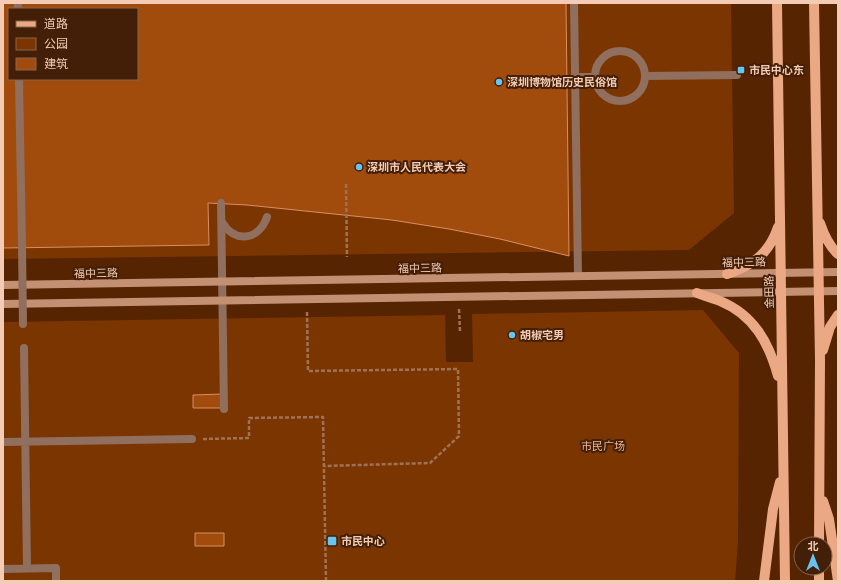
<svg xmlns="http://www.w3.org/2000/svg" width="841" height="584" viewBox="0 0 841 584" font-family="Barlow,'Noto Sans SC',sans-serif">
  <style>
    .green { fill: #7a3500; fill-rule: evenodd }
    .building { fill: #a14c0c; stroke: #da8e63; fill-rule: evenodd }
    .lines { fill: none; stroke-linecap: round; stroke-linejoin: round }
    .path { stroke: #a07255; stroke-width: 2.5; stroke-dasharray: 4 2; stroke-linecap: butt }
    .lane { stroke: #906f5e; stroke-width: 8 }
    .street { stroke: #906f5e; stroke-width: 8 }
    .secondary { stroke: #c39073; stroke-width: 8 }
    .primary { stroke: #eba884; stroke-width: 10 }
    .street-bridge { stroke: #906f5e; stroke-width: 8 }
    .poi-dot { fill: #66c4ef; stroke: #431f07; stroke-width: 1.5 }
    .labels { text-anchor: middle; stroke-width: 4; stroke-linejoin: round; paint-order: stroke }
    .poi-label { font-size: 11px; font-weight: bold; fill: #f4cbb5; stroke: #431f07; text-anchor: start }
    .street-label { font-size: 11px; fill: #f4cbb5; stroke: #431f07 }
    .park-label { font-size: 11px; fill: #eeb697; stroke: #431f07 }
  </style>
  <rect width="100%" height="100%" fill="#562400"/>
  <!-- green -->
  <path class="green" d="M 3,3 L 731,3 L 734,213 L 689,250 L 3,259 ZM 9,9 L 137,9 L 137,79 L 9,79 Z
    M 703,310 L 739,353 L 738,542 L 735,581 L 3,581 L 3,322 L 445,315 L 446,362 L 473,362 L 472,314 Z"/>
  <!-- building -->
  <path class="building" d="M 3,3 L 566,3 L 569,256 L 500,239 L 449,229 L 392,220 L 247,205 L 208,203 L 209,245 L 3,248 ZM 9,9 L 137,9 L 137,79 L 9,79 Z
    M 222,394 L 222,408 L 193,408 L 193,395 Z
    M 195,533 L 224,533 L 224,546 L 195,546 Z"/>
  <g class="lines">
    <!-- path -->
    <path class="path" d="M 346,184 L 347,257
      M 459,309 L 460,331
      M 307,312 L 308,371 L 458,369 L 459,436 L 430,463 L 324,466
      M 203,439 L 249,438 L 249,418 L 323,417 L 326,581"/>
    <!-- lane -->
    <path class="lane" d="M 574,3 L 578,276
      M 221,203 L 224,409
      M 222,222 C 235,244 259,240 267,217"/>
    <!-- street -->
    <path class="street" d="M 18,3 L 18,9
      M595 76a25 25 0 1 1 50 0a25 25 0 1 1-50 0Z
      M 645,76 L 737,75
      M 575,77 L 594,77
      M 19,79 L 22,245
      M 24,348 L 27,568
      M 3,442 L 192,439
      M 3,569 L 56,568 L 56,581"/>
    <!-- secondary -->
    <path class="secondary" d="M 3,285 L 838,272
      M 3,304 L 838,291"/>
    <!-- primary -->
    <path class="primary" d="M 777,3 L 785,581
      M 814,3 L 820,360 L 819,544
      M 820,223 C 824,235 829,246 838,254
      M 727,274 C 753,265 769,254 778,227
      M 697,293 C 704,296 713,298 720,301 C 754,315 769,343 778,376
      M 823,350 L 830,327 L 838,315
      M 823,501 L 829,519 L 838,581
      M 764,581 L 773,509 L 780,482
      M 819,581 L 819,568"/>
    <!-- street-bridge -->
    <path class="street-bridge" d="M 22,245 L 23,324"/>
  </g>
  <!-- markers -->
  <g class="poi-dot">
    <rect x="737" y="66" width="8" height="8" rx="2"/>
    <circle cx="499" cy="82" r="4"/>
    <circle cx="359" cy="167" r="4"/>
    <circle cx="512" cy="335" r="4"/>
    <rect x="327" y="536" width="10" height="10" rx="2"/>
  </g>
  <g class="labels">
    <!-- poi labels -->
    <g class="poi-label">
      <text x="749" y="74">市民中心东</text>
      <text x="507" y="86">深圳博物馆历史民俗馆</text>
      <text x="367" y="171">深圳市人民代表大会</text>
      <text x="520" y="339">胡椒宅男</text>
      <text x="341" y="545">市民中心</text>
    </g>
    <!-- street labels -->
    <g class="street-label">
      <text transform="translate(744 262) rotate(-1)" y="4">福中三路</text>
      <text transform="translate(420 268) rotate(-1)" y="4">福中三路</text>
      <text transform="translate(96 273) rotate(-1)" y="4">福中三路</text>
      <text transform="translate(769 292) rotate(-91)" y="4">金田路</text>
    </g>
    <!-- park labels -->
    <g class="park-label">
      <text x="603" y="450">市民广场</text>
    </g>
  </g>
  <!-- border -->
  <rect width="841" height="584" fill="none" stroke="#f4cbb5" stroke-width="8"/>
  <!-- legend -->
  <rect x="8" y="8" width="130" height="72" fill="#431f07" stroke="#8a644d"/>
  <rect x="16" y="21" width="20" height="6" fill="#eba884" stroke="#8a644d"/>
  <text x="44" y="28" font-size="12" fill="#f4cbb5">道路</text>
  <rect x="16" y="38" width="20" height="12" fill="#7a3500" stroke="#8a644d"/>
  <text x="44" y="48" font-size="12" fill="#f4cbb5">公园</text>
  <rect x="16" y="58" width="20" height="12" fill="#a14c0c" stroke="#8a644d"/>
  <text x="44" y="68" font-size="12" fill="#f4cbb5">建筑</text>
  <!-- north arrow -->
  <g transform="translate(813 556)"><circle r="19" fill="#431f07" stroke="#8a644d"/>
  <path d="M0-3L7 15L0 10L-7 15Z" fill="#66c4ef"/>
  <text y="-6" font-size="11" font-weight="bold" text-anchor="middle" fill="#f4cbb5">北</text>
  </g>
</svg>
